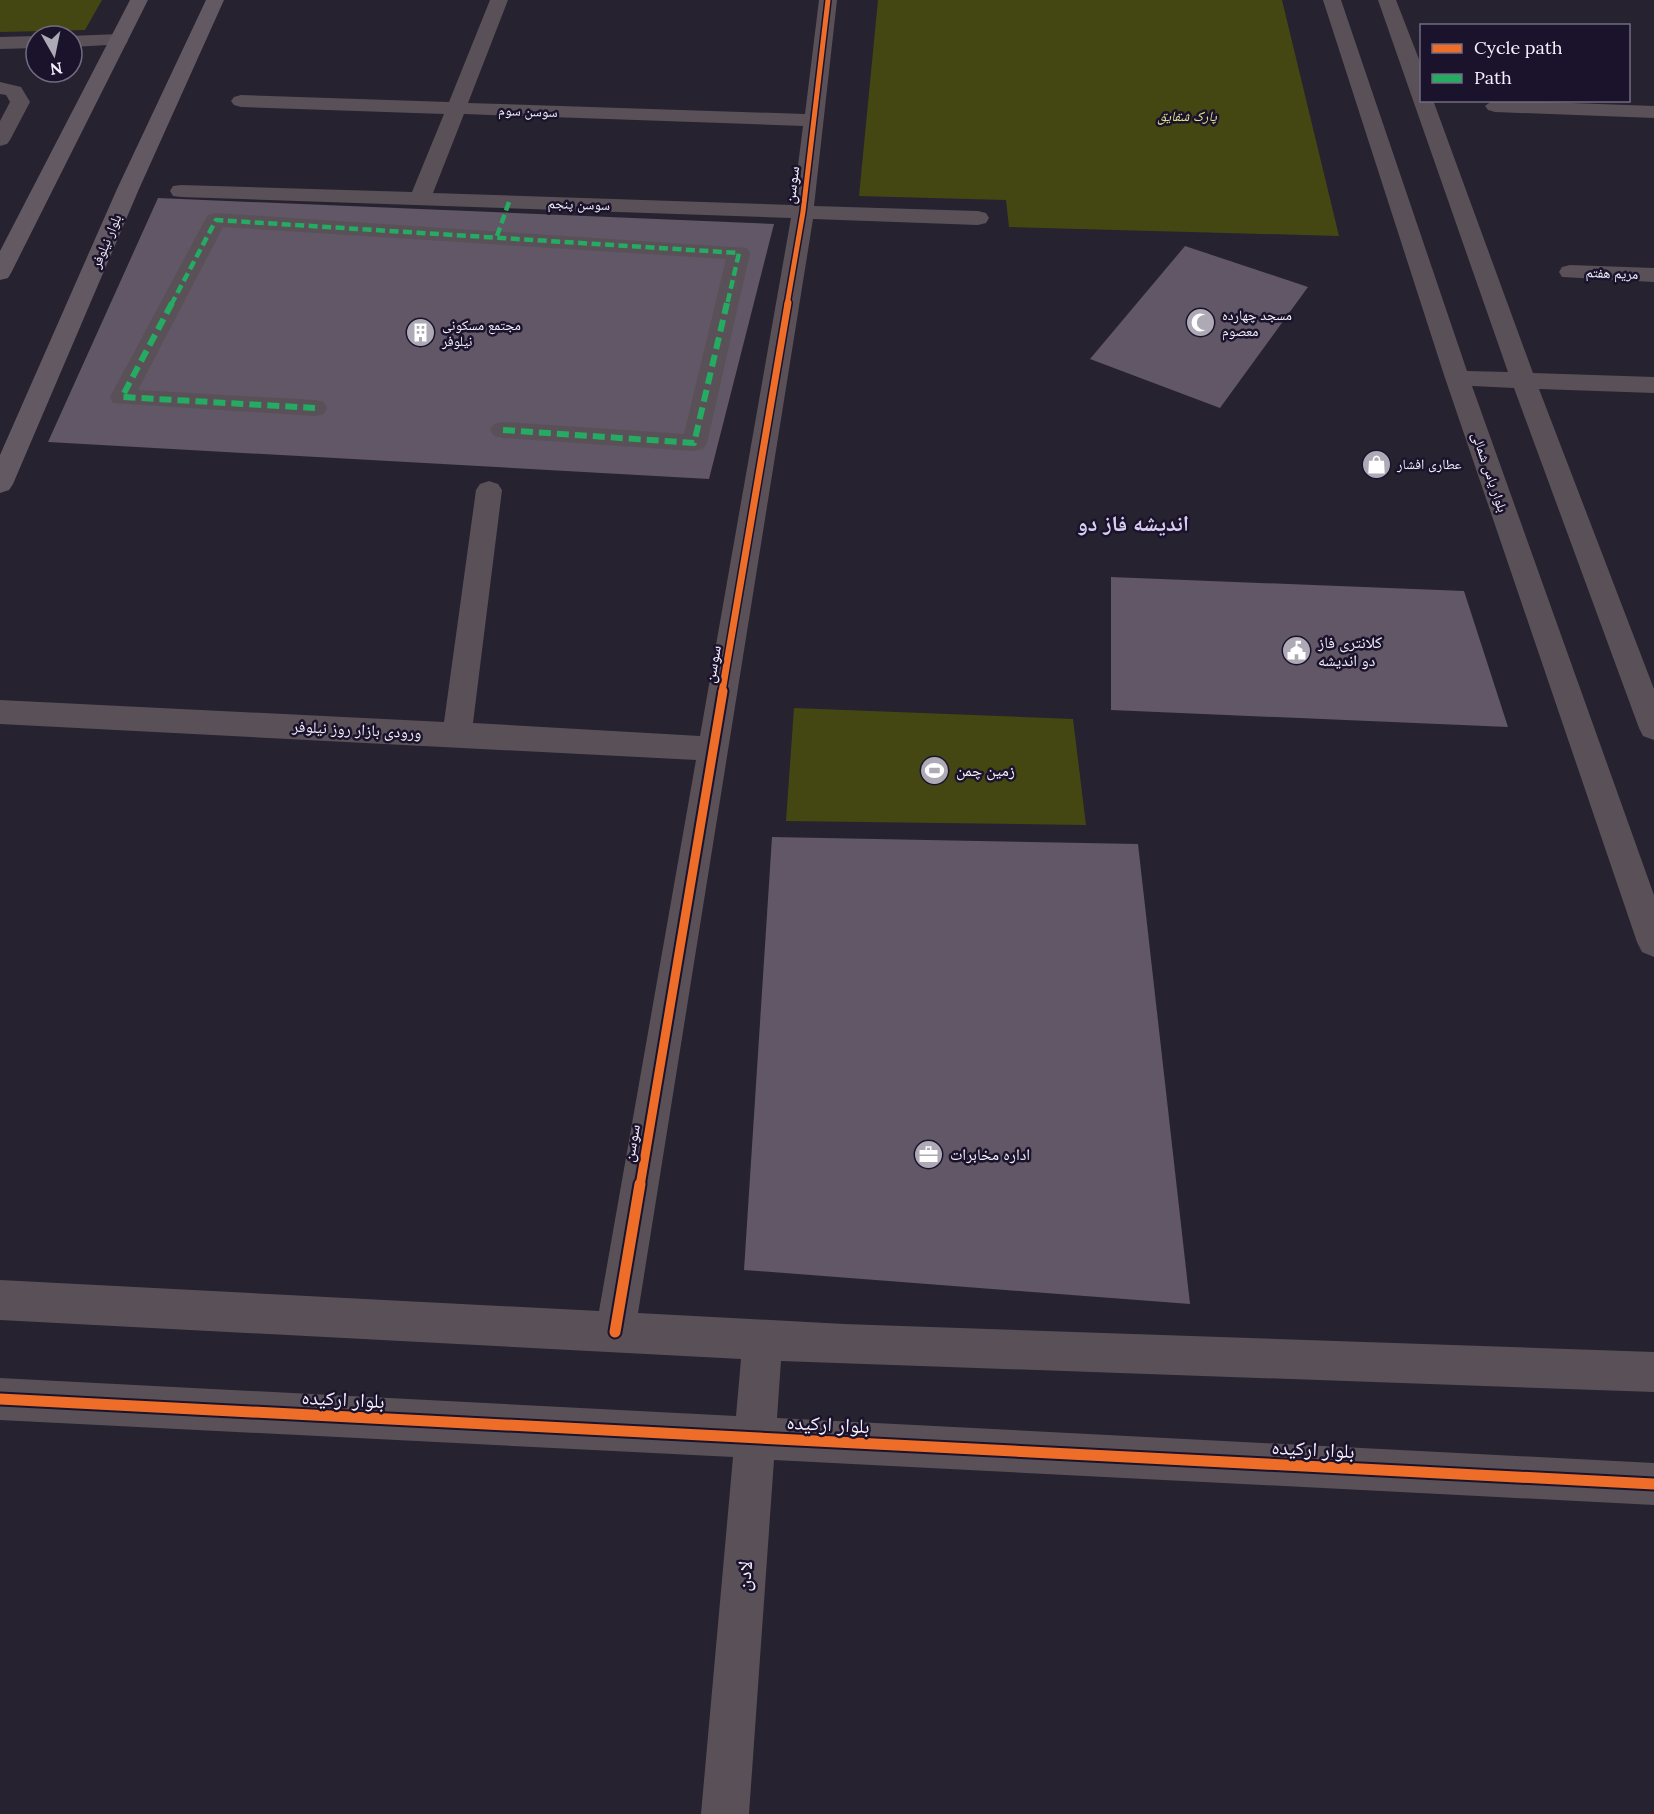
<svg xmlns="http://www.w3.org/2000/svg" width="1654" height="1814" viewBox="0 0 1654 1814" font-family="Lora,'Noto Naskh Arabic',serif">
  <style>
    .green { fill: #444712 }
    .building { fill: #615766 }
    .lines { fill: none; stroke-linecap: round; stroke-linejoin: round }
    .minor { fill: #595157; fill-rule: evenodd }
    .major { fill: #635962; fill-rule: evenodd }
    .quiet-far1 { stroke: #26ab63; stroke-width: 4.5; stroke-dasharray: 9 4.5; stroke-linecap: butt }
    .quiet { stroke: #26ab63; stroke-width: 6; stroke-dasharray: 12 6; stroke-linecap: butt }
    .cycleway-far3-casing { stroke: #1b132c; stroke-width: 8 }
    .cycleway-far2-casing { stroke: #1b132c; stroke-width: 10 }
    .cycleway-far1-casing { stroke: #1b132c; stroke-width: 13 }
    .cycleway-casing { stroke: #1b132c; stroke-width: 15 }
    .cycleway-far3 { stroke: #ee6e29; stroke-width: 5 }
    .cycleway-far2 { stroke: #ee6e29; stroke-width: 7 }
    .cycleway-far1 { stroke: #ee6e29; stroke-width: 9 }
    .cycleway { stroke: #ee6e29; stroke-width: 11 }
    .labels { text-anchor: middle; stroke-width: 5; stroke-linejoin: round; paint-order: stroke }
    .far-street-label { font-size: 14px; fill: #f5f2fd; stroke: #1b132c }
    .far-park-label { font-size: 14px; font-style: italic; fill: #e1ea8e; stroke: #1b132c }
    .far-poi-label { font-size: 14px; fill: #f5f2fd; stroke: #1b132c; text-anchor: start }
    .street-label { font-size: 16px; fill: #f5f2fd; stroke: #1b132c }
    .poi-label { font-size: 16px; fill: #f5f2fd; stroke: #1b132c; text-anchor: start }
    .near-street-label { font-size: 20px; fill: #f5f2fd; stroke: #1b132c }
    .district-label { font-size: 22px; font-weight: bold; fill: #d9cff2; stroke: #1b132c }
  </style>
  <rect width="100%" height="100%" fill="#272230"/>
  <!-- green -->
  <path class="green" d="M 0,0 L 102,0 L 85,30 L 0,32 Z
    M 878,0 L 1282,0 L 1339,236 L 1009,227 L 1006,200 L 859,196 Z
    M 794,708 L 1073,719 L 1086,825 L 786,821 Z"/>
  <!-- building -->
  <path class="building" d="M 158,198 L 774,224 L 709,479 L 48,442 Z
    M 1185,246 L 1308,287 L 1220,408 L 1090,359 Z
    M 1111,577 L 1464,591 L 1508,727 L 1111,710 Z
    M 772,837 L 1138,844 L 1190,1304 L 744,1270 Z"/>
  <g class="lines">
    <!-- minor -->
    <path class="minor" d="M 490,0 L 508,0 L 468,103 L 805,114 L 819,0 L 837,0 L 814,206 L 978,211 L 986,213 L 989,218 L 986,223 L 978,225 L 813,219 L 638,1313 L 844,1324 L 1654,1352 L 1654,1392 L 781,1361 L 777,1418 L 1654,1463 L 1654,1505 L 774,1460 L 749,1814 L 701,1814 L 733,1457 L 0,1420 L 0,1378 L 736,1416 L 741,1359 L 0,1320 L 0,1280 L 599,1311 L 696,760 L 0,724 L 0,700 L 444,722 L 476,490 L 480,484 L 489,481 L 498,484 L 502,490 L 473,723 L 700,736 L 791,218 L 181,197 L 173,196 L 170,191 L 173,186 L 181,185 L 412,192 L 444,114 L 241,107 L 234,105 L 231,101 L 234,97 L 241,95 L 449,102 ZM 464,114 L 803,126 L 793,205 L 433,193 Z
      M 1323,0 L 1341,0 L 1467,371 L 1508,372 L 1378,0 L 1396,0 L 1422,67 L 1422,100 L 1433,100 L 1533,373 L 1654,377 L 1654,393 L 1539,389 L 1654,689 L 1654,740 L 1643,736 L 1639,728 L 1514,388 L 1472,386 L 1654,895 L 1654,957 L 1642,952 L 1637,942 L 1445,378 Z
      M 119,34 L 128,40 L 126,44 L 72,47 L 72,36 L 69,36 Z
      M 36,36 L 36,48 L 0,49 L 0,37 Z
      M 0,82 L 21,87 L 30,102 L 10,140 L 7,144 L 0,146 L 0,121 L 10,102 L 6,95 L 0,94 Z
      M 1493,100 L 1654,106 L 1654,118 L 1495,112 L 1488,110 L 1485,106 Z
      M 216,213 L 747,248 L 750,253 L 707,443 L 703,449 L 694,451 L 503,438 L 494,436 L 490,430 L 494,424 L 503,422 L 684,434 L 726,259 L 223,227 L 138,390 L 315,400 L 324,402 L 327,408 L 324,414 L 315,416 L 113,403 L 110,397 L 205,220 L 208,215 Z
      M 1570,265 L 1654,268 L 1654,282 L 1562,277 L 1559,272 L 1562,267 Z"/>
    <!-- major -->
    <path class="major" d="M 130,0 L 148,0 L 11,273 L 8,278 L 0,280 L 0,251 Z
      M 206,0 L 224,0 L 139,189 L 13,484 L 9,490 L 0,493 L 0,455 L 117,189 Z"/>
    <!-- quiet-far1 -->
    <path class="quiet-far1" d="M 497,236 L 509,202
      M 171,305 L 216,220 L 739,253 L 727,305"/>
    <!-- quiet -->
    <path class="quiet" d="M 172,303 L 122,397 L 315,408
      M 503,430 L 694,443 L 727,303"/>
    <defs>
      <path id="cycleway-far3" d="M 787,305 L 803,212 L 828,0"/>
      <path id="cycleway-far2" d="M 722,692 L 788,303"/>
      <path id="cycleway-far1" d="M 640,1186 L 723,691"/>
      <path id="cycleway" d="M 615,1332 L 640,1184
        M 0,1399 L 1654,1484"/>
    </defs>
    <!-- cycleway-far3 casing -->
    <use href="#cycleway-far3" class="cycleway-far3-casing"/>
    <!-- cycleway-far2 casing -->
    <use href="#cycleway-far2" class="cycleway-far2-casing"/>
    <!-- cycleway-far1 casing -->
    <use href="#cycleway-far1" class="cycleway-far1-casing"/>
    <!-- cycleway casing -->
    <use href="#cycleway" class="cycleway-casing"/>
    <!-- cycleway-far3 -->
    <use href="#cycleway-far3" class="cycleway-far3"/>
    <!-- cycleway-far2 -->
    <use href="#cycleway-far2" class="cycleway-far2"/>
    <!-- cycleway-far1 -->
    <use href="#cycleway-far1" class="cycleway-far1"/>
    <!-- cycleway -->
    <use href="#cycleway" class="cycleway"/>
  </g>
  <!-- icons -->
  <defs>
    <symbol id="mosque-disc" viewBox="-11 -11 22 22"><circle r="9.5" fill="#ada9b5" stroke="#1b132c"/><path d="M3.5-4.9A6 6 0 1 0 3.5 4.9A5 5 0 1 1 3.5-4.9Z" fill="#fff"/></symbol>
    <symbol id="building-disc" viewBox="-11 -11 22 22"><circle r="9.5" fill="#ada9b5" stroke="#1b132c"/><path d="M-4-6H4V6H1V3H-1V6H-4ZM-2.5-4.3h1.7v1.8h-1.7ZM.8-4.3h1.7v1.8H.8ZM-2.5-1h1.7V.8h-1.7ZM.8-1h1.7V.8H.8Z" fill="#fff"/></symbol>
    <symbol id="shop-disc" viewBox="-11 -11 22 22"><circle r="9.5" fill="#ada9b5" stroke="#1b132c"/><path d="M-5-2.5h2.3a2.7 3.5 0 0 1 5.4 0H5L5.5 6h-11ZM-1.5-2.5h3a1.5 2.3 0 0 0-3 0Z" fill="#fff"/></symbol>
    <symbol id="civic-disc" viewBox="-11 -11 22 22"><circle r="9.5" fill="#ada9b5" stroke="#1b132c"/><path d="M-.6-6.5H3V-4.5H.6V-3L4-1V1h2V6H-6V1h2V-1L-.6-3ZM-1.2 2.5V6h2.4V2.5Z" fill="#fff"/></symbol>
    <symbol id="stadium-disc" viewBox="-11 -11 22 22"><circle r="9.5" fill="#ada9b5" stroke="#1b132c"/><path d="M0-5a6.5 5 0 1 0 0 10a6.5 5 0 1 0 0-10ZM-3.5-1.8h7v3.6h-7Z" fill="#fff"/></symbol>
    <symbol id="office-disc" viewBox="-11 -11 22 22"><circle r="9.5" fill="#ada9b5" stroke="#1b132c"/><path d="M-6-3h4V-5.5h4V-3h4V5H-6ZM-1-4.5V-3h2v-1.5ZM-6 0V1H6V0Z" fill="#fff"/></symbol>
  </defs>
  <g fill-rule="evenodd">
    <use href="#mosque-disc" x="1184" y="306" width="33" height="33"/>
    <use href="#building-disc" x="404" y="316" width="33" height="33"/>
    <use href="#shop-disc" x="1360" y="448" width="33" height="33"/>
    <use href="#civic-disc" x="1280" y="634" width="33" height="33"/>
    <use href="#stadium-disc" x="918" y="754" width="33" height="33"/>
    <use href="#office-disc" x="912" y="1138" width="33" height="33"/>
  </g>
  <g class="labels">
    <!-- far-street labels -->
    <g class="far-street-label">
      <text transform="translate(528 111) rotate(2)" y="5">سوسن سوم</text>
      <text transform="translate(579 204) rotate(2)" y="5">سوسن پنجم</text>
      <text transform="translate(106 241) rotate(-67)" y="5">بلوار نیلوفر</text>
      <text transform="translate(1612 273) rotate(2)" y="5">مریم هفتم</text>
      <text transform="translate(1490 472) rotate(71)" y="5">بلوار یاس شمالی</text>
    </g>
    <!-- far-park labels -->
    <g class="far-park-label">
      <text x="1187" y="121">پارک شقایق</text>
    </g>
    <!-- far-poi labels -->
    <g class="far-poi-label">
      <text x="1222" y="320">مسجد چهارده<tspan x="1222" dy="16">معصوم</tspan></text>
      <text x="442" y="330">مجتمع مسکونی<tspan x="442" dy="16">نیلوفر</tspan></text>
      <text x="1397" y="469">عطاری افشار</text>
    </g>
    <!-- street labels -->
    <g class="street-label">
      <text transform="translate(791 185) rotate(-83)" y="6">سوسن</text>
      <text transform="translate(712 664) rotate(-80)" y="6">سوسن</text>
      <text transform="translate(357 729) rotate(3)" y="6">ورودی بازار روز نیلوفر</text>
      <text transform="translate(631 1143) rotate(-80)" y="6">سوسن</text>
    </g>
    <!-- poi labels -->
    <g class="poi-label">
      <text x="1318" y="648">کلانتری فاز<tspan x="1318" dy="18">دو اندیشه</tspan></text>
      <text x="956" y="776">زمین چمن</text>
      <text x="950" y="1160">اداره مخابرات</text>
    </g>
    <!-- near-street labels -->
    <g class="near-street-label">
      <text transform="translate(343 1399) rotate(3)" y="7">بلوار ارکیده</text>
      <text transform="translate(828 1424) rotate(3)" y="7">بلوار ارکیده</text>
      <text transform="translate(1313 1449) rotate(3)" y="7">بلوار ارکیده</text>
      <text transform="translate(744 1576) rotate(-85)" y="7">لادن</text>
    </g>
    <!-- district labels -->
    <g class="district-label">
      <text x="1133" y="531">اندیشه فاز دو</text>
    </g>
  </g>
  <!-- legend -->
  <rect x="1420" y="24" width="210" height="78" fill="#1b132c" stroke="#726c80" stroke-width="1.5"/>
  <rect x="1432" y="44" width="30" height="9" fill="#ee6e29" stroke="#726c80" stroke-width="1.5"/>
  <text x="1474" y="54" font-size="18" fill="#f5f2fd">Cycle path</text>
  <rect x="1432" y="74" width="30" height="9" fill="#26ab63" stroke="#726c80" stroke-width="1.5"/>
  <text x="1474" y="84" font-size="18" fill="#f5f2fd">Path</text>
  <!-- north arrow -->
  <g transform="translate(54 54) rotate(171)"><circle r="28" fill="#1b132c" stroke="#726c80" stroke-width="1.5"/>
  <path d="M0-4.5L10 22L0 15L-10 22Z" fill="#ada9b5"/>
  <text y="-9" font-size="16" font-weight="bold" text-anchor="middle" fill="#f5f2fd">N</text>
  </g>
</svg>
